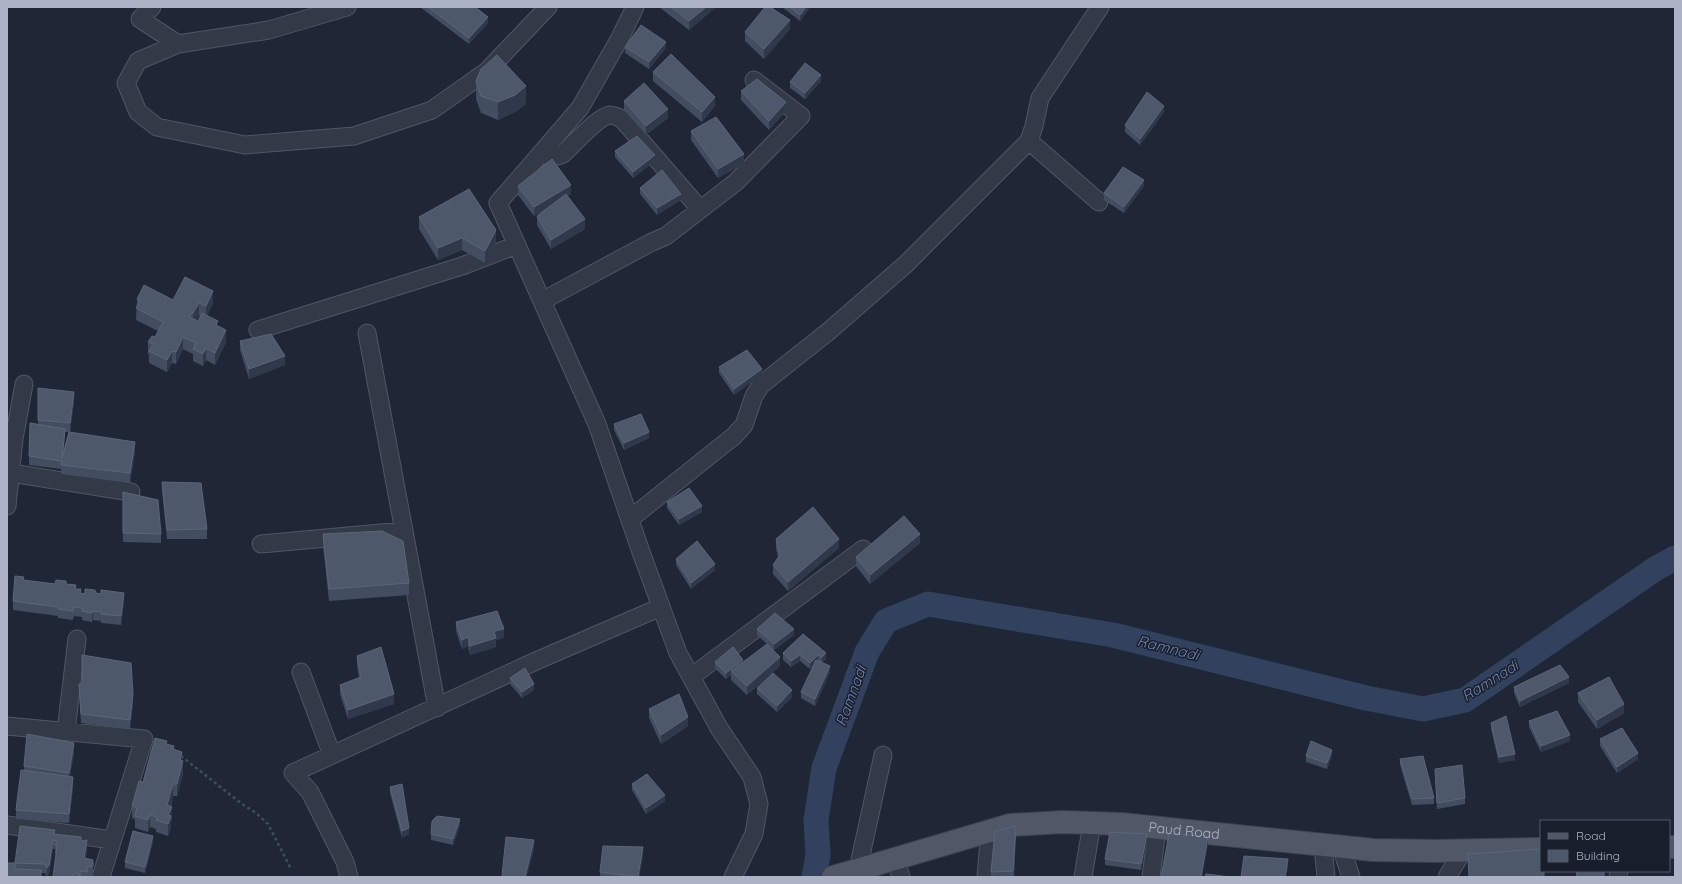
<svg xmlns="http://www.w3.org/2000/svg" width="1682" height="884" viewBox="0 0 1682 884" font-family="Quicksand,sans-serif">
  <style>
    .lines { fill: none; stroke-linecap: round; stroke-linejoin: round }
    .river { stroke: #31415e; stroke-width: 25 }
    .minor-casing { stroke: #505665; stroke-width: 19 }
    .major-casing { stroke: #3c4250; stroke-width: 24 }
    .path { stroke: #3e5055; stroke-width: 2.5; stroke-dasharray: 3 3; stroke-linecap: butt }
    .minor { stroke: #323947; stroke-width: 17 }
    .major { stroke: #505867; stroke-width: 22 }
    .wall { fill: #424d5f; fill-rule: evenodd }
    .shaded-wall { fill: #2f394a }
    .building { fill: #4d586a; stroke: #5c6678 }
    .labels { text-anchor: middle; stroke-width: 3; stroke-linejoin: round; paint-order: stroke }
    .street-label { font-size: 14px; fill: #acb3c4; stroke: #181e2b }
    .water-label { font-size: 15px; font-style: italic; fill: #7388ad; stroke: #181e2b }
  </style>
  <rect width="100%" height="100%" fill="#1f2736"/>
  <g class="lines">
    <!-- river -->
    <path class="river" d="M 814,877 L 818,855 L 816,820 L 824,768 L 867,652 L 886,621 L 928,604 L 1113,635 L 1366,698 L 1423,709 L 1465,700 L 1655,569 L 1675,558"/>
    <defs>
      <path id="minor" d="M 152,7 L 140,19 L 178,44 L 138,61 L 126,83 L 138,112 L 157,127 L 245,145 L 354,136 L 432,110 L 487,71 L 548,7
        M 635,7 L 620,38 L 580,108 L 498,203 L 597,424 L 641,552 L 678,653 L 719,728 L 752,777 L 759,804 L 754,834 L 733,877
        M 178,44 L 269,30 L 347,7
        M 1029,141 L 1099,202
        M 541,153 C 549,157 554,158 563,154 C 572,146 598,117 609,115 C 614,115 618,117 622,119 L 700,209
        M 542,301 L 650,243 L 666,236 L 736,182 L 801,116 L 754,80
        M 258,330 L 462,266 L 517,245
        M 367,333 L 437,708
        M 11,473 L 131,492
        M 7,506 L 14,439 L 24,384
        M 630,519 L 734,436 L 744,425 L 754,396 L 761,385 L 829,331 L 906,264 L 1029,141 L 1034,126 L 1040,98 L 1100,7
        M 261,544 L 403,531
        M 301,672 L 332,755
        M 691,677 L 863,549
        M 7,726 L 144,739 L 101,877
        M 66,731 L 77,639
        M 7,825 L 112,840
        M 1323,846 L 1326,877
        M 1341,847 L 1351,877
        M 895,858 L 901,877
        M 858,869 L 883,755
        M 349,877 L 345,862 L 310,792 L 293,773 L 536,661 L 661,607
        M 986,877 L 990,830
        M 1083,877 L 1092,823
        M 1151,877 L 1157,828
        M 1447,877 L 1463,851
        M 1618,877 L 1619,871"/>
      <g id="major">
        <path d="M 1669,847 L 1675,847"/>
        <path id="s1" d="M 833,877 L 1010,825 L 1062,822 L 1121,824 L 1373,850 L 1436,851 L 1541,849"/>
      </g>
    </defs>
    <!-- minor casing -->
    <use href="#minor" class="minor-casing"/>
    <!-- major casing -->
    <use href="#major" class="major-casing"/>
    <!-- path -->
    <path class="path" d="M 181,756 L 242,804 L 256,813 L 268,824 L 291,869"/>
    <!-- minor -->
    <use href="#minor" class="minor"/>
    <!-- major -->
    <use href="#major" class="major"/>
  </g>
  <!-- wall -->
  <path class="wall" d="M 420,7 L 475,7 L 488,23 L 469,44 Z
    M 659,7 L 715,7 L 715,8 L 689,30 Z
    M 782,7 L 810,7 L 800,21 Z
    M 790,29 L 764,59 L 745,41 L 745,32 Z
    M 625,47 L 666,48 L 649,69 L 625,53 Z
    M 653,72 L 715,106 L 702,122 L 653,81 Z
    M 476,81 L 526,104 L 515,112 L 498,120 L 481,113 L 476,99 Z
    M 821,81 L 805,99 L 790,88 L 790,82 Z
    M 741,91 L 786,111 L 769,130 L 741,100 Z
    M 624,101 L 668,118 L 646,135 L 624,110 Z
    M 1164,112 L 1140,145 L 1125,132 L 1125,125 Z
    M 691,131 L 744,164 L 718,178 L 691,140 Z
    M 615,151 L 655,161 L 633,178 L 615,157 Z
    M 518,186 L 571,194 L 567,196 L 585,229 L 551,249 L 537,225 L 537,216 L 545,210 L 534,216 L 518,195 Z
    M 1144,186 L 1124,213 L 1104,200 L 1104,193 Z
    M 640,188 L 681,200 L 657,215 L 640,194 Z
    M 419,217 L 496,242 L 485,263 L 462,250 L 438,260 L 419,229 Z
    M 137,299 L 173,300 L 213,303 L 207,316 L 218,326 L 226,342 L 215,365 L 206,360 L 203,366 L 193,361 L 193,354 L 183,349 L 176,364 L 172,363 L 167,372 L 149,363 L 149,355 L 148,354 L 148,342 L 155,337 L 158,331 L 136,320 ZM 199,315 L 200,316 L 198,321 L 196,320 Z
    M 240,341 L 285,365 L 249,379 L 240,350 Z
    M 719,367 L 762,375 L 734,395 L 719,373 Z
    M 38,388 L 74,402 L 70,432 L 135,451 L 130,483 L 61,474 L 61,469 L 29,465 L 29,456 L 38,425 ZM 65,432 L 69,432 L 63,453 L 65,439 Z
    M 614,424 L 649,438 L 624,450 L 614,430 Z
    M 162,482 L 207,529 L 207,539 L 167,539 L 162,491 Z
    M 123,492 L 161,534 L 161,543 L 123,542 Z
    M 667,502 L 702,512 L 679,525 L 667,508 Z
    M 323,534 L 409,583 L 409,595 L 329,601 L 323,546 Z
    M 776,539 L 839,548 L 788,591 L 773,574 L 773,565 L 778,557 L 776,549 Z
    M 920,543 L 870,584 L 856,566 L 856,557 Z
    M 676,559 L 715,570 L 691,589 L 676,565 Z
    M 24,580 L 55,584 L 66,584 L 76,589 L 81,593 L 96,593 L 124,602 L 121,625 L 101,623 L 101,621 L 93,620 L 92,622 L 82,620 L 82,617 L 74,616 L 73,620 L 58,618 L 58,616 L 13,610 L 13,601 Z
    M 456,622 L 504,638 L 496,640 L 496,647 L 470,655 L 468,646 L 462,649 L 456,631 Z
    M 757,629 L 794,635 L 774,650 L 757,635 Z
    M 803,634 L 826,659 L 822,663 L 830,672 L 815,706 L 801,698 L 801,692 L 813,666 L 810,669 L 800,661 L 791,667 L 783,660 L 783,653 Z
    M 357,656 L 394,704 L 348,719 L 340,694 L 340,685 L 359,678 L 357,665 Z
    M 715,662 L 743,662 L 780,666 L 747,695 L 731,680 L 731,675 L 726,679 L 715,668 Z
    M 510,678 L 534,690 L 522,698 L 510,684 Z
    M 1569,683 L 1520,707 L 1514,693 L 1514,687 Z
    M 79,684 L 82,684 L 133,703 L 130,729 L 81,723 Z
    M 757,688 L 792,697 L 777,712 L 757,694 Z
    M 1578,693 L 1624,713 L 1597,729 L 1578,702 Z
    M 649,709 L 688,726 L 661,744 L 649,718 Z
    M 1529,721 L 1570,741 L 1541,752 L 1529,727 Z
    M 1491,723 L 1515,760 L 1499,763 L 1491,729 Z
    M 1600,739 L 1638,759 L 1617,773 L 1600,746 Z
    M 167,744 L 174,749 L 182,761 L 183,773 L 177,796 L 173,796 L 171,806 L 172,819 L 171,822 L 171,828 L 168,836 L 156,832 L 156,829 L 150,827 L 148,832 L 135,828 L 135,819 L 132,818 L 132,806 L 143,782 Z
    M 74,752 L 70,777 L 73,787 L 69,823 L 16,819 L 16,810 L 24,770 L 24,766 Z
    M 1306,756 L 1332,756 L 1327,769 L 1306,762 Z
    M 1400,759 L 1434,798 L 1434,804 L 1412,805 L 1400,765 Z
    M 1674,773 L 1675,773 L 1675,783 L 1674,779 Z
    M 1435,775 L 1465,798 L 1465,804 L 1437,809 Z
    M 632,784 L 665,801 L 646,814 L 632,790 Z
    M 390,787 L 409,834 L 402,838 L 390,793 Z
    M 460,825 L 453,845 L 431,840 L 431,834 Z
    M 55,834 L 81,841 L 87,849 L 86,858 L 93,860 L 93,876 L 88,876 L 88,877 L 53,877 L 56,855 L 55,854 L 55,849 L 53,849 L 49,874 L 47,877 L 45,873 L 41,873 L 7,877 L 15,863 Z
    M 1016,835 L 1014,877 L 991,877 L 991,872 Z
    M 1147,840 L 1141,870 L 1105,865 L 1105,859 Z
    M 153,842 L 145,873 L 125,868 L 125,862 Z
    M 643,856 L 639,877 L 600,877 L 600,872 Z"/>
  <!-- shaded-wall -->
  <path class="shaded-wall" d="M 706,7 L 715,7 L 715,8 L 689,30 L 689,21 Z
    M 806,7 L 810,7 L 800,21 L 800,15 Z
    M 488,17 L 488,23 L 469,44 L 469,38 Z
    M 790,20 L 790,29 L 764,59 L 764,49 Z
    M 666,42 L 666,48 L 649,69 L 649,62 Z
    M 821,75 L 821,81 L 805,99 L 805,93 Z
    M 526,86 L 526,104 L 515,112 L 498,120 L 498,102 Z
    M 715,97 L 715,106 L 702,122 L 702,112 Z
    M 786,102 L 786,111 L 769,130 L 769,121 Z
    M 1164,106 L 1164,112 L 1140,145 L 1140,139 Z
    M 668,109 L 668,118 L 646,135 L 646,126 Z
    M 744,154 L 744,164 L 718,178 L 718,169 Z
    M 655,155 L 655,161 L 633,178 L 633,172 Z
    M 1144,180 L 1144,186 L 1124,213 L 1124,207 Z
    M 571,185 L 571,194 L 534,216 L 534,207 Z
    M 681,194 L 681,200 L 657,215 L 657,208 Z
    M 585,219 L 585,229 L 551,249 L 551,240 Z
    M 496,230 L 496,242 L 485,263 L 485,251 Z
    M 462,238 L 462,250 L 438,260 L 438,248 Z
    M 213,291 L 213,303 L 206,318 L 206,306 Z
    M 199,303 L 199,315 L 193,325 L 193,313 Z
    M 226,330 L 226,342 L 215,365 L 215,353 Z
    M 183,337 L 183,349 L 176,364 L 176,352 Z
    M 206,348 L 206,360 L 203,366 L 203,354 Z
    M 172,351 L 172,363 L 167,372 L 167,360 Z
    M 285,356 L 285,365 L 249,379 L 249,369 Z
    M 762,369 L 762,375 L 734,395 L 734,389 Z
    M 74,392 L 74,402 L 70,432 L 70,423 Z
    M 65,429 L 65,439 L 62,467 L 62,458 Z
    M 649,432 L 649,438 L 624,450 L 624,443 Z
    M 135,442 L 135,451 L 130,483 L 130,473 Z
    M 702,506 L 702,512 L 679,525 L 679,519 Z
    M 920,534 L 920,543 L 870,584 L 870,575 Z
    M 839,539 L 839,548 L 788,591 L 788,582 Z
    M 715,564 L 715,570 L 691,589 L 691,583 Z
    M 124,593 L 124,602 L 121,625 L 121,616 Z
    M 93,611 L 93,620 L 92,622 L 92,613 Z
    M 504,629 L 504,638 L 496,640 L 496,647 L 470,655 L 470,646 L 494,631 Z
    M 794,629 L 794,635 L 774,650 L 774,644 Z
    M 468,637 L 468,646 L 462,649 L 462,640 Z
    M 826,653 L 826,659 L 822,663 L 822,657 Z
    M 800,655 L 800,661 L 791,667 L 791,661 Z
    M 818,655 L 818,661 L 810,669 L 810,663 Z
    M 780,657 L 780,666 L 747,695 L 747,686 Z
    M 743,660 L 743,666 L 731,671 L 731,675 L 726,679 L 726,673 Z
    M 830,666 L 830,672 L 815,706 L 815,699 Z
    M 1569,677 L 1569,683 L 1520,707 L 1520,701 Z
    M 534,684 L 534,690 L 522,698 L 522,692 Z
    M 792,690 L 792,697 L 777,712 L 777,706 Z
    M 133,694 L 133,703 L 130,729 L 130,720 Z
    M 394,694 L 394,704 L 348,719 L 348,710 Z
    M 1624,704 L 1624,713 L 1597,729 L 1597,720 Z
    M 688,717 L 688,726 L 661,744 L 661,735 Z
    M 1570,735 L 1570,741 L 1541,752 L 1541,746 Z
    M 74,743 L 74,752 L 69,782 L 69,773 Z
    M 1332,750 L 1332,756 L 1327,769 L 1327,763 Z
    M 182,752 L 183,773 L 177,796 L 177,784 L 180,760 Z
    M 1638,753 L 1638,759 L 1617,773 L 1617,767 Z
    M 1515,754 L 1515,760 L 1499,763 L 1499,757 Z
    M 73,777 L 73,787 L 69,823 L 69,814 Z
    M 173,784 L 173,796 L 167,817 L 167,805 Z
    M 665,795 L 665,801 L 646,814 L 646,808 Z
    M 172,807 L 172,819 L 171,822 L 171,828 L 168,836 L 168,815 Z
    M 150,815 L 150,827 L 148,832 L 148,820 Z
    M 460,819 L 460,825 L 453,845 L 453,839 Z
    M 1016,826 L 1016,835 L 1013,877 L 1013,871 Z
    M 409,828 L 409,834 L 402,838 L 402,831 Z
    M 1147,834 L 1147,840 L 1141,870 L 1141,864 Z
    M 153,836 L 153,842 L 145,873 L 145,867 Z
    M 1208,836 L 1208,845 L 1202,877 L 1201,877 Z
    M 53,840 L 53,849 L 49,874 L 47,877 L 47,868 Z
    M 87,840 L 87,849 L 84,867 L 84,858 Z
    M 534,840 L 534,849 L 527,877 L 525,877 Z
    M 643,847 L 643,856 L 639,877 L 638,877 Z
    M 1288,859 L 1288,868 L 1286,877 L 1285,877 Z"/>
  <!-- building -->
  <path class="building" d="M 428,7 L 475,7 L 488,17 L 469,38 Z
    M 671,7 L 706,7 L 689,21 Z
    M 765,7 L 770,7 L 790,20 L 764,49 L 745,32 Z
    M 790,7 L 806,7 L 800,15 Z
    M 641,25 L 666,42 L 649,62 L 625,47 Z
    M 671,54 L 715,97 L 702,112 L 653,72 Z
    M 497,55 L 526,86 L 515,95 L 498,102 L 481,96 L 476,81 L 481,69 Z
    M 805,63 L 821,75 L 805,93 L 790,82 Z
    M 757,79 L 786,102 L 769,121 L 741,91 Z
    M 644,83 L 668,109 L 646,126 L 624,101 Z
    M 1147,92 L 1164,106 L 1140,139 L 1125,125 Z
    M 716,117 L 744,154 L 718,169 L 691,131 Z
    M 637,136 L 655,155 L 633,172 L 615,151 Z
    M 552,159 L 571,185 L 534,207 L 518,186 Z
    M 1123,167 L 1144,180 L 1124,207 L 1104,193 Z
    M 662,170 L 681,194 L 657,208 L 640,188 Z
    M 469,189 L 496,230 L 485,251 L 462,238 L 438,248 L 419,217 Z
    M 566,194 L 585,219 L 551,240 L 537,216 Z
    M 185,277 L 213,291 L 206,306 L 199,303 L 193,313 L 191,313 L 189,317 L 198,321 L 202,313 L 218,321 L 216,325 L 226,330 L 215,353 L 206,348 L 203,354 L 193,349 L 196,343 L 183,337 L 176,352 L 172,351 L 167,360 L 149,351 L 153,344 L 148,342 L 152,336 L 155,337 L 163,322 L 136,308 L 140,301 L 137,299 L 144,285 L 173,300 Z
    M 271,334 L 285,356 L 249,369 L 240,341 Z
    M 747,350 L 762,369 L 734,389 L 719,367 Z
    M 38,388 L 74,392 L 70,423 L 38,420 Z
    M 641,414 L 649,432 L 624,443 L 614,424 Z
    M 30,423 L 65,429 L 62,458 L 69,432 L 135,442 L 130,473 L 61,465 L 62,461 L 29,456 Z
    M 162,482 L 201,483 L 207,529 L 167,530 Z
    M 689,488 L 702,506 L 679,519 L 667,502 Z
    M 123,492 L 158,500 L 161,534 L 123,533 Z
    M 813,507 L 839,539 L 788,582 L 773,565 L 780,555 L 776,539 Z
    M 904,516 L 920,534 L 870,575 L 856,557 Z
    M 382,531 L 403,541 L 409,583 L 329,589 L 323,534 Z
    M 697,541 L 715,564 L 691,583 L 676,559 Z
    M 15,576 L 24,577 L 23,580 L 55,584 L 56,580 L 66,581 L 66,584 L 76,585 L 75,589 L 81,589 L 80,593 L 85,594 L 85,589 L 95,590 L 96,593 L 101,594 L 101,590 L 124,593 L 121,616 L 101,614 L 102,612 L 93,611 L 92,613 L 82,611 L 82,608 L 74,607 L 73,611 L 58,609 L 58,607 L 13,601 Z
    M 497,611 L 504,629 L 494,631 L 496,638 L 470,646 L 468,637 L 462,640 L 456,622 Z
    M 775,613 L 794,629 L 774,644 L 757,629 Z
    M 803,634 L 826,653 L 822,657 L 818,655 L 810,663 L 800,655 L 791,661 L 783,653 Z
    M 767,644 L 780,657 L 747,686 L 731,671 Z
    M 381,647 L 394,694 L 348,710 L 340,685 L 361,677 L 357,656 Z
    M 733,647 L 743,660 L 726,673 L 715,662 Z
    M 82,655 L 131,663 L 133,694 L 130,720 L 81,714 L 79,684 L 82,684 Z
    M 816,660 L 830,666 L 815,699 L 801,692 Z
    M 1560,665 L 1569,677 L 1520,701 L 1514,687 Z
    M 525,668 L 534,684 L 522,692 L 510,678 Z
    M 773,673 L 792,690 L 777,706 L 757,688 Z
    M 1609,677 L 1624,704 L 1597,720 L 1578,693 Z
    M 679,694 L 688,717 L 661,735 L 649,709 Z
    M 1557,711 L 1570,735 L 1541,746 L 1529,721 Z
    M 1506,716 L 1515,754 L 1499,757 L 1491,723 Z
    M 1622,728 L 1638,753 L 1617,767 L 1600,739 Z
    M 27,734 L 74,743 L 69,773 L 24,766 Z
    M 155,738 L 167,741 L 166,744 L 174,746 L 173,749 L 182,752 L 180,760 L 183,761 L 177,784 L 173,784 L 167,805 L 172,807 L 168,815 L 171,816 L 168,824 L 156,820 L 157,817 L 150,815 L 148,820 L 135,816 L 137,808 L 132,806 L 139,781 L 143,782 Z
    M 1311,741 L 1332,750 L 1327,763 L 1306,756 Z
    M 1423,756 L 1434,798 L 1412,799 L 1400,759 Z
    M 1462,765 L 1465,798 L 1437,803 L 1435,769 Z
    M 21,770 L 73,777 L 69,814 L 16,810 Z
    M 647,774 L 665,795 L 646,808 L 632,784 Z
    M 402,784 L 409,828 L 402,831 L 390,787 Z
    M 437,816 L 460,819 L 453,839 L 431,834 L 432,821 Z
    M 20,826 L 55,830 L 54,834 L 81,837 L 81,841 L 87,840 L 84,858 L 93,860 L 93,866 L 87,867 L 88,872 L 80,871 L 80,876 L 74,873 L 73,877 L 53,877 L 57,846 L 55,845 L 57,841 L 53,840 L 49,865 L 47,868 L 45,864 L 15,863 Z
    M 1016,826 L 1013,871 L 991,872 L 995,831 Z
    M 133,831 L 153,836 L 145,867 L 125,862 Z
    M 1110,832 L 1147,834 L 1141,864 L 1105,859 Z
    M 1169,834 L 1208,836 L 1201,877 L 1161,877 Z
    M 506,837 L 534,840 L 525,877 L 503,877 L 502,876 Z
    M 603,846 L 643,847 L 638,877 L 600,872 Z
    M 1541,849 L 1541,871 L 1544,871 L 1544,877 L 1469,877 L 1468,854 Z
    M 1244,856 L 1288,859 L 1285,877 L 1241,877 Z
    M 7,863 L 15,863 L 15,869 L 41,870 L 41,877 L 7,877 Z
    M 1576,871 L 1604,871 L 1604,877 L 1577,877 Z
    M 1206,874 L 1231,877 L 1205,877 Z"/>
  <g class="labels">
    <!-- street labels -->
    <g class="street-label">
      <text dy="5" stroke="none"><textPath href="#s1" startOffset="359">Paud Road</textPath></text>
    </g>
    <!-- water labels -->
    <g class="water-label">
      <text transform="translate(1168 648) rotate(14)" y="5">Ramnadi</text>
      <text transform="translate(1490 681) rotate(-32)" y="5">Ramnadi</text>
      <text transform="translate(851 696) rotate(-70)" y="5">Ramnadi</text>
    </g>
  </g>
  <!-- border -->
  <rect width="1682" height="884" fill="none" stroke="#acb3c4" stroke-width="16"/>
  <!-- legend -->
  <rect x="1540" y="820" width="130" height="52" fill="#181e2b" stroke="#535a68"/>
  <rect x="1548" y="833" width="20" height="6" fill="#505867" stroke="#535a68"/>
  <text x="1576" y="840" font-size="12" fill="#acb3c4">Road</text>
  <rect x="1548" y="850" width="20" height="12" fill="#4d586a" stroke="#535a68"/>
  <text x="1576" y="860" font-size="12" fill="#acb3c4">Building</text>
</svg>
